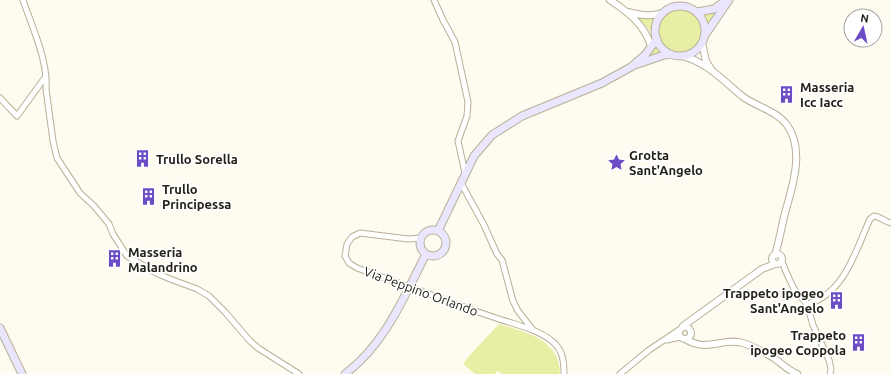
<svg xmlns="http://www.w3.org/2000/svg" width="891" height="374" viewBox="0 0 891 374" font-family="Ubuntu,sans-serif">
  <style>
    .green { fill: #e8efa4 }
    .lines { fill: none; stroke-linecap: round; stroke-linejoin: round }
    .minor-casing { stroke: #b8b097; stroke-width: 7 }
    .tertiary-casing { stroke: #b8b097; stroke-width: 8 }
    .secondary-casing { stroke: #b8b097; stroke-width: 9 }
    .minor { stroke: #fff; stroke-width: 5 }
    .tertiary { stroke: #fff; stroke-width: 6 }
    .secondary { stroke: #eae6fd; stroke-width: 7 }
    .minor-bridge-casing { stroke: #b8b097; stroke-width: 7; stroke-linecap: butt }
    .minor-bridge { stroke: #fff; stroke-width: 5 }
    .labels { text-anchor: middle; stroke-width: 3.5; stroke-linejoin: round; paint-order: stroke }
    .poi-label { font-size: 13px; font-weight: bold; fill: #242118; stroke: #fff; text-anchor: start }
    .street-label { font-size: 13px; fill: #242118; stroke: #fff }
  </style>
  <rect width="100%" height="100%" fill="#fefbf0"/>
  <!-- green -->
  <path class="green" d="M659 31a21 21 0 1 1 42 0a21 21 0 1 1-42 0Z
    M 717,11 L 718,13 L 709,25 L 704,14 Z
    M 637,17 L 656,17 L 657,18 L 655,19 L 653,32 L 652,33 Z
    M 655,45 L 659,46 L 664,52 L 648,56 Z
    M 499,324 C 526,333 560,339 560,374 L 503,374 L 497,371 L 495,374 L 475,374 L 463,364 L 469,356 Z"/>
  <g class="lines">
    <defs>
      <path id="minor" d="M 23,0 C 32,27 48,60 46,89 L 53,141 L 57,158 L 80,193 L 94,206 L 109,224 L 113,234 L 127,256 L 156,273 L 170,279 L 197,289 L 209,296 L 225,312 L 250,341 L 258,348 L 299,374
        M 434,0 L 443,20 L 455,42 L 468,102 L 467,116 L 458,141 L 465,173
        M 0,98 L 17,116 L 46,76
        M 461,183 L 484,225 L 497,254 L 502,260 L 513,301 L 518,311 L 533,330
        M 782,261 L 786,272 L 794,289 L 807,304 L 813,325 L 829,360 L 831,369 L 830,374
        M 396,282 L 357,268 L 349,263 L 345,256 L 347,244 L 352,237 L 360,233 L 408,239 L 421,238
        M 421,291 C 445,300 469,309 493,317 C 512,324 536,328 552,341 C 563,350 564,361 564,374
        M 807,304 C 844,295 856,250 870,219 L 874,216 C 881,217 885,222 891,223
        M 667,340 L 680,337
        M 620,374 L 649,350 L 679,330"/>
      <path id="tertiary" d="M 610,0 C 628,12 644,24 651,46
        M 628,12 C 640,15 650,17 662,13
        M 702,43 L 706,61 L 711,69
        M 682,56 C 705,61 724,81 742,96 C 756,107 776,110 787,125 C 806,151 791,190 784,217 C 781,230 779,242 775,255
        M772 259a5 5 0 1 1 10 0a5 5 0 1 1-10 0Z
        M 683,326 L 762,269 L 775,264
        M679 333a6 6 0 1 1 12 0a6 6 0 1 1-12 0Z
        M 685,339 C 708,353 722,337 743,343 C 753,346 765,353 774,358 C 782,364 788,370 797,374"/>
      <path id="secondary" d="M655 31a25 25 0 1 1 50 0a25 25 0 1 1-50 0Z
        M 697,12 L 714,9 L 726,0
        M 705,35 L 729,0
        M 635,65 L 664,55 L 671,54
        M420 243a13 13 0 1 1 26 0a13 13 0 1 1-26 0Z
        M 438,231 L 474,156 L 492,135 L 522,116 L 602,83 L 631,67 L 645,55 L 657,39
        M 0,328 L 22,374
        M 345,374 C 385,344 404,297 426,254"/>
    </defs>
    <!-- minor casing -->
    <use href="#minor" class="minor-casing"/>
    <!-- tertiary casing -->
    <use href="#tertiary" class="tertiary-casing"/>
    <!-- secondary casing -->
    <use href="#secondary" class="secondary-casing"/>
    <!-- minor -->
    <use href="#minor" class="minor"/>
    <!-- tertiary -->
    <use href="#tertiary" class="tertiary"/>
    <!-- secondary -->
    <use href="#secondary" class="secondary"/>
    <defs>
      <path id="minor-bridge" d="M 396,282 L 421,291"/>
    </defs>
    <!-- minor-bridge casing -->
    <use href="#minor-bridge" class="minor-bridge-casing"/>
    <!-- minor-bridge -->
    <use href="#minor-bridge" class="minor-bridge"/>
  </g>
  <!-- icons -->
  <defs>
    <symbol id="building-bare" viewBox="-9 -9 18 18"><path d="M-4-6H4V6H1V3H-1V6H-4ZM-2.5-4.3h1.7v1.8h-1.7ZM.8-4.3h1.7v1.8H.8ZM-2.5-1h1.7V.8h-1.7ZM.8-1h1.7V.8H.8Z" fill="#6b4dc6" stroke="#fff" stroke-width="2.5" paint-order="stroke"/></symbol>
    <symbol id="sight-bare" viewBox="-9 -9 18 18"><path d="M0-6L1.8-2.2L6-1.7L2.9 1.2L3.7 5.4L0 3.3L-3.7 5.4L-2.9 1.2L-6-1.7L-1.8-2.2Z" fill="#6b4dc6" stroke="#fff" stroke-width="2.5" paint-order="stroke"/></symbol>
  </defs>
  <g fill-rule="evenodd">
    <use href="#building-bare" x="774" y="82" width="25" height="25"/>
    <use href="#building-bare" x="130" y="146" width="25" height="25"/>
    <use href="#sight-bare" x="604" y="150" width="25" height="25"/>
    <use href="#building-bare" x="136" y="184" width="25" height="25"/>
    <use href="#building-bare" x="102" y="246" width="25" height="25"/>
    <use href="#building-bare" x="824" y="288" width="25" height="25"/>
    <use href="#building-bare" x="846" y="330" width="25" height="25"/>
  </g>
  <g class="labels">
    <!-- poi labels -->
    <g class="poi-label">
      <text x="800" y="92">Masseria<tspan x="800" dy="15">Icc Iacc</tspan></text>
      <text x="629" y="160">Grotta<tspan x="629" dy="15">Sant'Angelo</tspan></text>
      <text x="156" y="164">Trullo Sorella</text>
      <text x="162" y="194">Trullo<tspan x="162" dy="15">Principessa</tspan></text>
      <text x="128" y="257">Masseria<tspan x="128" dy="15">Malandrino</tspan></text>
      <text x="824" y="298" text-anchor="end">Trappeto ipogeo<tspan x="824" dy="15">Sant'Angelo</tspan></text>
      <text x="846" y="340" text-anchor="end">Trappeto<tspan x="846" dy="15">ipogeo Coppola</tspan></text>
    </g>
    <!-- street labels -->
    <g class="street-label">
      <text transform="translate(421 291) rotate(20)" y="5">Via Peppino Orlando</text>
    </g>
  </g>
  <!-- north arrow -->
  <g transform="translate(863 28) rotate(9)"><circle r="19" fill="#ffffff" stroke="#a7a6a3"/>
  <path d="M0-3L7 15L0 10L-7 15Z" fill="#6b4dc6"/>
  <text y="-6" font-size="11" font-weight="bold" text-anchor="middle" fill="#242118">N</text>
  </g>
</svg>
